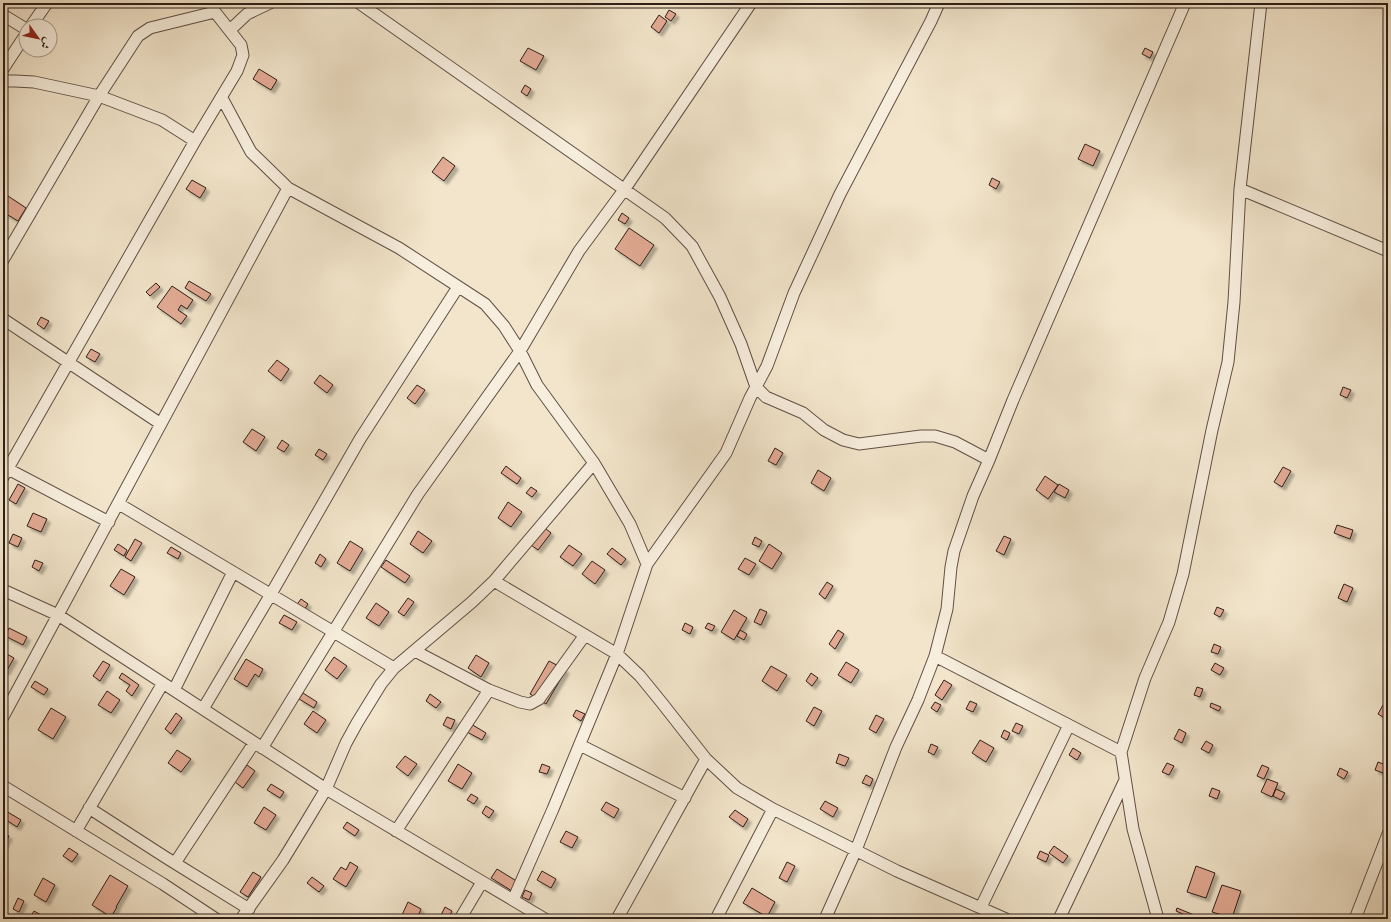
<svg xmlns="http://www.w3.org/2000/svg" width="1391" height="922" viewBox="0 0 1391 922" font-family="'Gentium Book Plus',Amiri,serif">
  <style>
    .building { fill: #e3ab95; stroke: #2e1e18; filter: url(#shadow) }
    .lines { fill: none; stroke-linecap: round; stroke-linejoin: round }
    .minor-casing { stroke: #5f5045; stroke-width: 13 }
    .minor { stroke: #f7eedd; stroke-width: 11 }
  </style>
  <defs>
    <filter id="shadow"><feDropShadow dx="3.5" dy="3.5" stdDeviation="1" flood-color="#0004"/></filter>
  </defs>
  <rect width="100%" height="100%" fill="#f2e5cb"/>
  <filter id="stains"><feTurbulence type="fractalNoise" baseFrequency=".005" numOctaves="4"/><feColorMatrix values="0 0 0 0 .2 0 0 0 0 .09 0 0 0 0 .02 0 0 0 .5 -.17"/></filter>
  <radialGradient id="worn" r=".72"><stop offset=".6" stop-color="#630" stop-opacity="0"/><stop offset="1" stop-color="#630" stop-opacity=".3"/></radialGradient>
  <!-- building -->
  <path class="building" d="M 669,10 L 676,14 L 671,21 L 665,17 Z
    M 659,15 L 667,21 L 659,33 L 651,27 Z
    M 528,48 L 544,56 L 536,70 L 520,61 Z
    M 1145,48 L 1153,52 L 1150,58 L 1142,54 Z
    M 259,69 L 277,80 L 271,90 L 253,79 Z
    M 525,85 L 531,89 L 527,96 L 521,92 Z
    M 1085,144 L 1100,151 L 1093,166 L 1078,159 Z
    M 443,157 L 455,166 L 444,181 L 432,172 Z
    M 992,178 L 1000,182 L 996,189 L 989,185 Z
    M 192,180 L 206,188 L 200,198 L 186,189 Z
    M 8,196 L 26,208 L 18,221 L 3,212 L 3,204 Z
    M 622,213 L 629,218 L 625,224 L 618,220 Z
    M 629,228 L 654,245 L 640,266 L 615,249 Z
    M 189,281 L 211,294 L 206,301 L 185,288 Z
    M 156,283 L 160,287 L 150,296 L 146,292 Z
    M 172,286 L 193,300 L 187,309 L 181,305 L 178,310 L 187,316 L 181,324 L 157,307 Z
    M 41,317 L 49,321 L 44,329 L 37,324 Z
    M 91,349 L 100,354 L 95,362 L 86,357 Z
    M 277,360 L 289,369 L 281,381 L 268,371 Z
    M 320,375 L 333,385 L 327,393 L 314,383 Z
    M 417,385 L 425,390 L 415,404 L 407,398 Z
    M 1343,387 L 1351,390 L 1347,398 L 1340,395 Z
    M 252,429 L 265,437 L 256,451 L 243,442 Z
    M 282,440 L 289,445 L 284,452 L 277,448 Z
    M 775,448 L 783,453 L 776,465 L 768,461 Z
    M 319,449 L 327,454 L 323,460 L 315,455 Z
    M 506,466 L 521,478 L 517,484 L 501,473 Z
    M 1283,467 L 1291,471 L 1282,487 L 1274,482 Z
    M 818,470 L 831,478 L 824,491 L 811,483 Z
    M 1045,476 L 1058,485 L 1048,499 L 1036,490 Z
    M 18,484 L 25,488 L 16,504 L 9,500 Z
    M 1059,484 L 1069,490 L 1065,498 L 1054,492 Z
    M 531,487 L 537,491 L 532,497 L 526,493 Z
    M 508,502 L 522,512 L 511,527 L 498,518 Z
    M 33,513 L 47,519 L 41,532 L 27,526 Z
    M 1337,525 L 1353,530 L 1350,539 L 1334,533 Z
    M 545,528 L 551,533 L 538,550 L 531,545 Z
    M 418,531 L 432,541 L 423,553 L 410,544 Z
    M 13,534 L 22,538 L 18,547 L 9,543 Z
    M 1004,536 L 1011,539 L 1004,555 L 996,551 Z
    M 755,537 L 762,541 L 759,547 L 752,544 Z
    M 135,539 L 142,543 L 131,561 L 125,557 Z
    M 350,541 L 363,549 L 350,571 L 337,563 Z
    M 118,544 L 127,550 L 124,556 L 114,550 Z
    M 769,544 L 782,553 L 772,569 L 759,561 Z
    M 569,545 L 582,554 L 573,566 L 560,557 Z
    M 171,547 L 181,553 L 178,559 L 167,553 Z
    M 612,548 L 626,559 L 621,565 L 607,554 Z
    M 320,554 L 326,559 L 321,567 L 315,563 Z
    M 745,558 L 756,564 L 749,575 L 738,569 Z
    M 35,560 L 43,563 L 39,571 L 32,567 Z
    M 386,560 L 410,576 L 405,583 L 381,567 Z
    M 592,561 L 605,570 L 595,584 L 582,574 Z
    M 121,569 L 135,577 L 124,595 L 110,586 Z
    M 827,582 L 833,586 L 825,599 L 819,594 Z
    M 1344,584 L 1353,588 L 1347,602 L 1338,598 Z
    M 408,598 L 414,602 L 404,616 L 398,612 Z
    M 301,599 L 308,604 L 302,613 L 295,607 Z
    M 376,603 L 389,612 L 379,626 L 366,618 Z
    M 1217,607 L 1224,610 L 1220,617 L 1214,614 Z
    M 760,609 L 767,612 L 761,625 L 754,622 Z
    M 734,610 L 747,618 L 734,640 L 721,632 Z
    M 284,615 L 297,622 L 292,630 L 279,623 Z
    M 685,623 L 693,627 L 690,634 L 682,630 Z
    M 708,623 L 715,626 L 712,631 L 705,628 Z
    M 9,628 L 27,637 L 23,645 L 5,636 Z
    M 740,630 L 747,634 L 744,640 L 737,636 Z
    M 838,630 L 844,634 L 835,649 L 829,644 Z
    M 1214,644 L 1221,647 L 1218,654 L 1211,652 Z
    M 3,652 L 14,658 L 6,672 L 3,670 Z
    M 476,655 L 489,663 L 481,677 L 468,668 Z
    M 334,657 L 347,666 L 337,679 L 325,670 Z
    M 246,659 L 263,669 L 259,677 L 255,674 L 247,687 L 234,679 Z
    M 103,661 L 110,665 L 100,681 L 93,676 Z
    M 549,661 L 566,670 L 546,704 L 530,694 Z
    M 846,662 L 859,670 L 851,683 L 838,675 Z
    M 1215,663 L 1224,668 L 1220,675 L 1211,670 Z
    M 771,666 L 787,675 L 777,691 L 762,681 Z
    M 122,673 L 139,685 L 132,696 L 126,691 L 130,685 L 119,678 Z
    M 811,673 L 818,678 L 812,686 L 806,681 Z
    M 944,680 L 952,685 L 942,700 L 935,695 Z
    M 35,681 L 48,689 L 44,695 L 31,687 Z
    M 1197,687 L 1203,689 L 1200,697 L 1194,695 Z
    M 107,691 L 120,700 L 111,713 L 98,705 Z
    M 303,693 L 317,702 L 314,708 L 299,699 Z
    M 430,694 L 441,702 L 436,708 L 426,701 Z
    M 970,701 L 977,704 L 973,712 L 966,709 Z
    M 935,702 L 941,705 L 937,712 L 931,708 Z
    M 1211,703 L 1221,707 L 1219,711 L 1210,707 Z
    M 1383,705 L 1388,708 L 1388,720 L 1378,714 Z
    M 814,707 L 822,711 L 814,726 L 806,721 Z
    M 51,708 L 66,717 L 53,739 L 38,730 Z
    M 576,710 L 585,714 L 581,721 L 573,716 Z
    M 313,711 L 326,720 L 317,733 L 304,724 Z
    M 176,713 L 182,718 L 171,734 L 165,729 Z
    M 876,715 L 884,719 L 876,733 L 869,729 Z
    M 447,717 L 455,720 L 451,729 L 443,725 Z
    M 1016,723 L 1023,726 L 1019,734 L 1012,731 Z
    M 471,724 L 486,733 L 482,740 L 467,732 Z
    M 1179,729 L 1186,733 L 1182,743 L 1174,739 Z
    M 1004,730 L 1010,733 L 1007,740 L 1001,737 Z
    M 980,740 L 994,748 L 986,762 L 972,753 Z
    M 1206,741 L 1213,745 L 1209,753 L 1201,749 Z
    M 931,744 L 938,747 L 934,755 L 928,752 Z
    M 1073,748 L 1081,753 L 1077,760 L 1069,755 Z
    M 177,750 L 191,759 L 181,772 L 168,763 Z
    M 839,754 L 849,758 L 845,766 L 836,763 Z
    M 405,756 L 417,764 L 408,776 L 396,767 Z
    M 1378,762 L 1386,765 L 1383,773 L 1375,770 Z
    M 1167,763 L 1174,766 L 1169,775 L 1162,772 Z
    M 458,764 L 472,773 L 462,789 L 448,781 Z
    M 542,764 L 550,767 L 547,774 L 539,772 Z
    M 247,765 L 255,771 L 243,788 L 235,782 Z
    M 1262,765 L 1269,768 L 1264,779 L 1257,776 Z
    M 1340,768 L 1348,772 L 1344,779 L 1337,775 Z
    M 866,775 L 873,779 L 870,786 L 862,783 Z
    M 1267,779 L 1278,783 L 1272,797 L 1261,792 Z
    M 271,784 L 284,792 L 280,798 L 267,790 Z
    M 1212,788 L 1220,791 L 1217,799 L 1209,796 Z
    M 1276,789 L 1285,793 L 1281,800 L 1273,796 Z
    M 471,794 L 478,798 L 474,804 L 467,800 Z
    M 825,801 L 838,808 L 833,817 L 820,809 Z
    M 606,802 L 619,809 L 614,818 L 601,810 Z
    M 486,806 L 494,811 L 489,818 L 482,813 Z
    M 264,807 L 276,815 L 266,830 L 254,823 Z
    M 735,810 L 748,819 L 743,827 L 729,817 Z
    M 6,811 L 21,820 L 17,827 L 3,818 Z
    M 347,822 L 359,830 L 355,836 L 343,828 Z
    M 566,831 L 578,837 L 572,848 L 560,842 Z
    M 3,833 L 9,836 L 3,847 Z
    M 1054,846 L 1068,856 L 1063,863 L 1049,853 Z
    M 69,848 L 78,854 L 72,862 L 63,856 Z
    M 1040,851 L 1049,855 L 1046,862 L 1037,858 Z
    M 350,862 L 358,867 L 346,887 L 333,879 L 341,867 L 346,870 Z
    M 787,862 L 795,866 L 787,882 L 779,878 Z
    M 1196,866 L 1215,873 L 1206,898 L 1187,892 Z
    M 497,869 L 518,882 L 512,891 L 491,878 Z
    M 542,871 L 556,879 L 551,888 L 537,880 Z
    M 253,872 L 261,877 L 248,897 L 240,892 Z
    M 110,875 L 128,886 L 116,907 L 117,907 L 111,917 L 92,905 Z
    M 312,877 L 324,886 L 319,892 L 307,883 Z
    M 43,878 L 55,885 L 46,902 L 34,895 Z
    M 1222,885 L 1241,891 L 1232,918 L 1212,912 Z
    M 752,888 L 775,902 L 767,917 L 743,903 Z
    M 525,890 L 532,893 L 529,900 L 522,897 Z
    M 18,898 L 24,901 L 19,912 L 13,909 Z
    M 408,902 L 421,909 L 417,919 L 410,919 L 402,915 Z
    M 445,907 L 452,911 L 448,919 L 441,915 Z
    M 1177,908 L 1199,917 L 1198,919 L 1178,919 L 1179,917 L 1183,919 L 1185,915 L 1176,911 Z
    M 34,911 L 43,916 L 41,919 L 29,919 Z"/>
  <g class="lines">
    <defs>
      <path id="minor" d="M 359,3 L 665,218 L 692,246 L 720,297 L 741,344 L 756,387 L 766,397 L 803,413 L 824,430 L 843,440 L 859,444 L 921,436 L 935,436 L 955,442 L 989,460
        M 3,15 L 26,29
        M 31,26 L 47,3
        M 230,30 L 247,14 L 270,3
        M 3,69 L 26,34
        M 3,81 L 15,81 L 34,82 L 99,96 L 162,120 L 195,141
        M 222,98 L 251,152 L 288,188 L 399,248 L 485,304 L 504,326 L 520,351 L 537,385 L 594,463 L 630,524 L 647,564
        M 1240,189 L 1388,251
        M 3,260 L 99,96 L 138,36 L 150,28 L 215,12
        M 3,319 L 161,424
        M 8,469 L 109,522
        M 3,477 L 195,141 L 237,71 L 243,55 L 241,45 L 215,12 L 211,3
        M 119,504 L 394,668
        M 494,581 L 617,654 L 640,676 L 662,703 L 706,759 L 737,788 L 773,809 L 897,871 L 1006,919
        M 3,590 L 58,615 L 326,789 L 545,919
        M 415,651 L 489,690 L 520,702 L 530,704 L 539,699 L 585,635
        M 935,656 L 1121,752
        M 174,690 L 233,572
        M 203,709 L 271,594 L 360,439 L 458,287
        M 3,717 L 288,188
        M 580,745 L 685,798
        M 262,748 L 418,494 L 520,351 L 579,251 L 624,190 L 751,3
        M 3,786 L 163,884 L 216,919
        M 89,808 L 165,857 L 249,909
        M 76,831 L 163,683
        M 396,831 L 489,690
        M 175,863 L 254,743
        M 513,900 L 553,809 L 617,654 L 647,564 L 726,453 L 750,398 L 767,366 L 794,293 L 840,194 L 931,21 L 939,3
        M 981,907 L 1069,725
        M 241,919 L 283,860 L 305,824 L 326,789 L 346,743 L 357,723 L 381,684 L 394,668 L 472,602 L 494,581 L 594,463
        M 460,919 L 482,882
        M 617,919 L 706,759
        M 716,919 L 773,809
        M 825,919 L 856,850 L 896,747 L 918,700 L 935,656 L 947,609 L 951,567 L 954,551 L 973,496 L 989,460 L 1013,400 L 1185,3
        M 1059,919 L 1125,780
        M 1158,919 L 1133,829 L 1121,752 L 1145,678 L 1169,622 L 1183,574 L 1212,430 L 1228,362 L 1234,302 L 1240,189 L 1261,3
        M 1355,919 L 1388,834"/>
    </defs>
    <!-- minor casing -->
    <use href="#minor" class="minor-casing"/>
    <!-- minor -->
    <use href="#minor" class="minor"/>
  </g>
  <!-- margin -->
  <rect width="1391" height="922" fill="none" stroke="#f2e5cb" stroke-width="16"/>
  <rect x="4" y="4" width="1383" height="914" fill="none" stroke="#2e1e18" stroke-width="2"/>
  <rect x="8" y="8" width="1375" height="906" fill="none" stroke="#2e1e18"/>
  <!-- north arrow -->
  <g transform="translate(38 38) rotate(123)"><circle r="19" fill="#f7eedd" stroke="#a79b8e"/>
  <path d="M0-3L7 15L0 10L-7 15Z" fill="#8f2418"/>
  <text y="-6" font-size="11" font-weight="bold" text-anchor="middle" fill="#2e1e18">ش</text>
  </g>
  <rect width="100%" height="100%" filter="url(#stains)"/>
  <rect width="100%" height="100%" fill="url(#worn)"/>
</svg>
